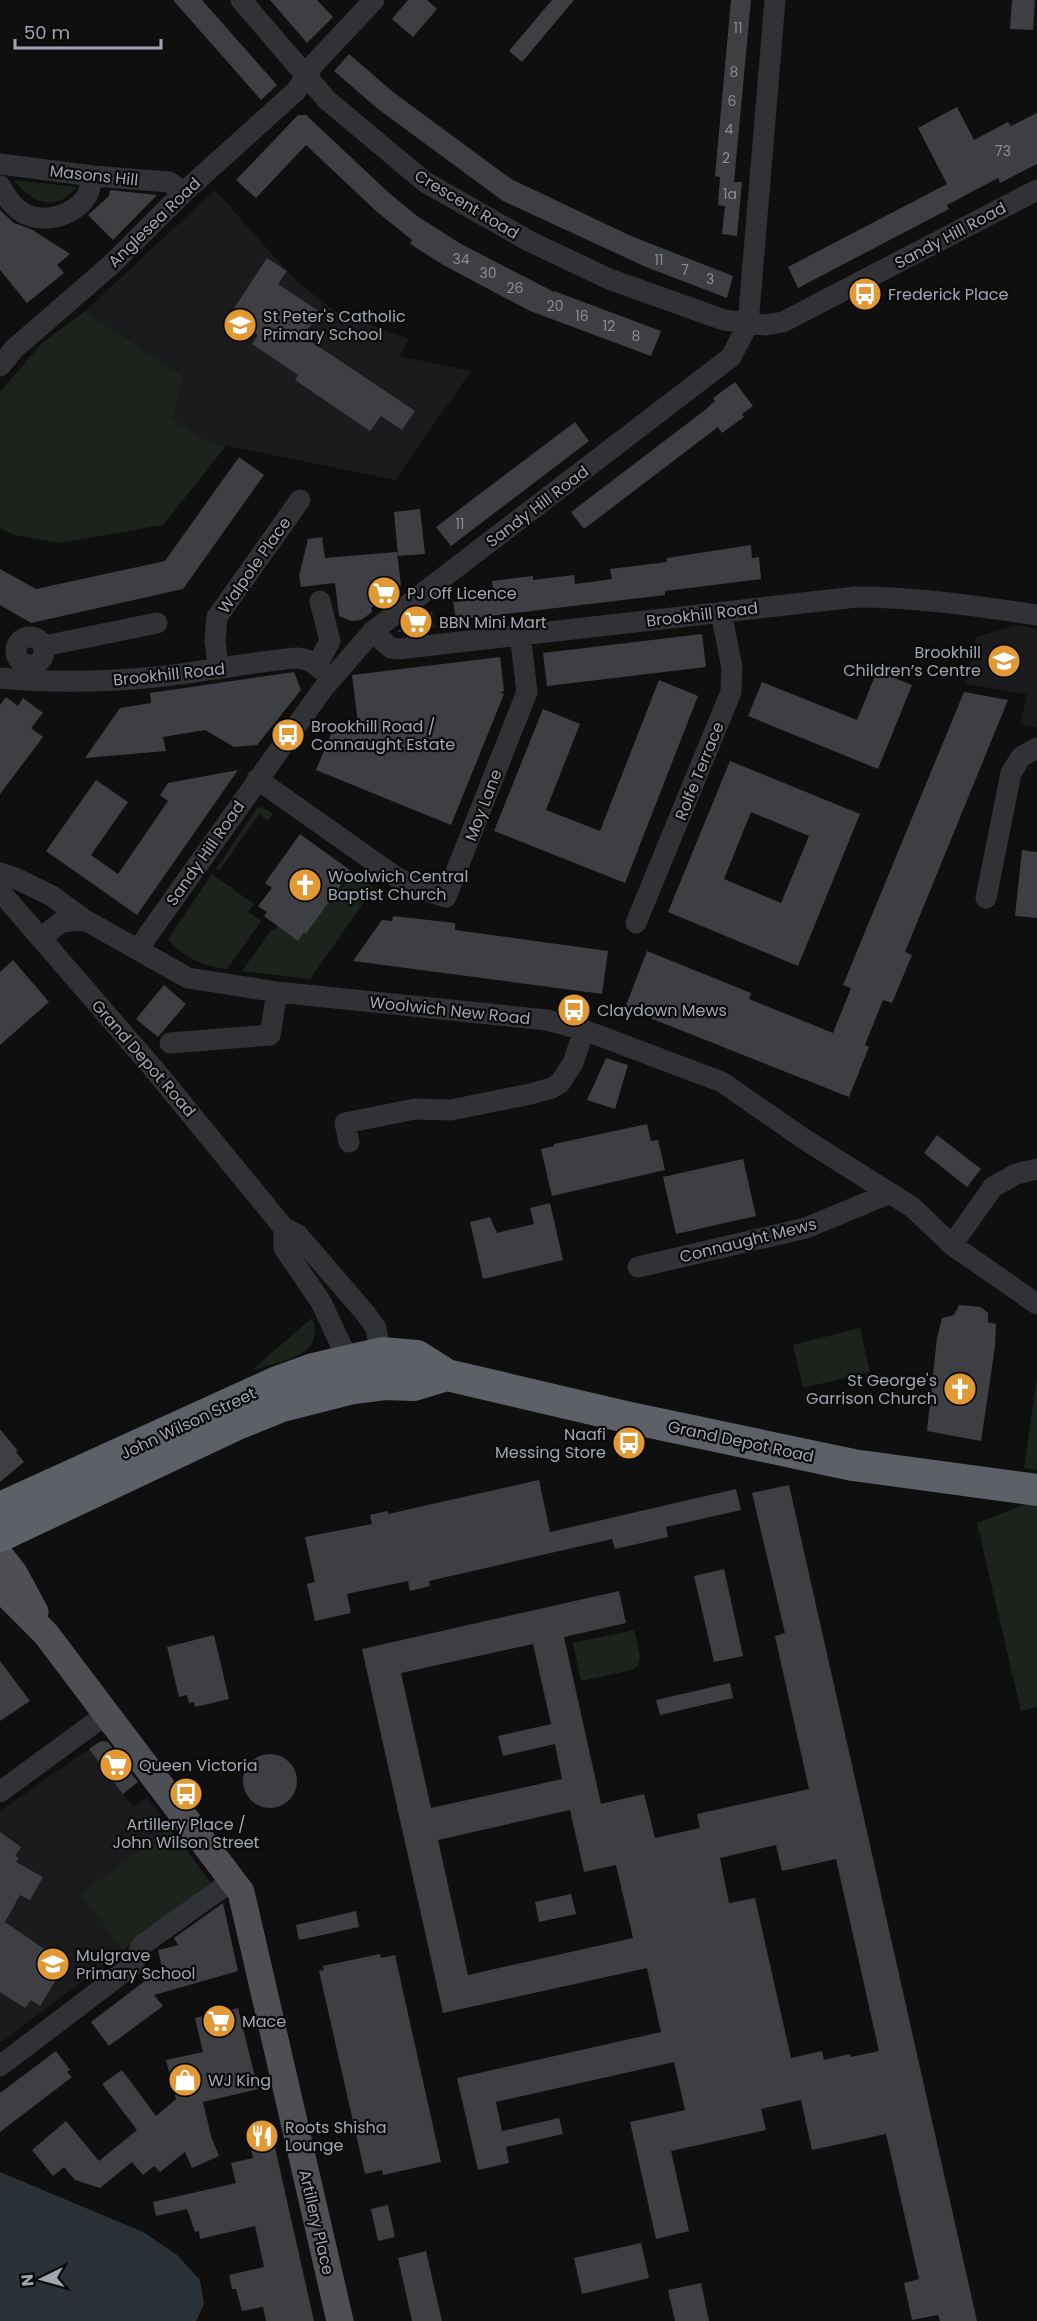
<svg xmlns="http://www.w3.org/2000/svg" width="1037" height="2321" viewBox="0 0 1037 2321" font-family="Poppins,sans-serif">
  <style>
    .built { fill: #1b1b1d }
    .green { fill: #1c231c }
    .water { fill: #2a3238 }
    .building { fill: #3e3f43; fill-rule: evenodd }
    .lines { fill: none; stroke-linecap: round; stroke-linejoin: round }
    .minor { stroke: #313235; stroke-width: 21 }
    .major { stroke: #4d4f54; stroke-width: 27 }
    .highway { stroke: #5d6066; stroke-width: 32 }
    .labels { text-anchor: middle; stroke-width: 4.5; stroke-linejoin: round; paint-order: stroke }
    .number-label { font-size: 14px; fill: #888d95 }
    .street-label { font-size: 16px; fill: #a1a7b0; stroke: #0a0a0b }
    .poi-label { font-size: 16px; fill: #a1a7b0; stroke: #0a0a0b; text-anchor: start }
  </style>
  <rect width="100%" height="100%" fill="#0f0f10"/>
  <!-- built -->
  <path class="built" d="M 215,190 L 296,281 L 336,312 L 409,339 L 399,356 L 471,371 L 395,480 L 208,442 L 172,419 L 183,376 L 85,311 Z
    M 1017,625 L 1037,629 L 1037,727 L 1020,724 L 1027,694 L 966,684 L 976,637 Z
    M 89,1749 L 133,1807 L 147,1797 L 212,1884 L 0,2043 L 0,1811 Z"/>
  <!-- green -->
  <path class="green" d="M 14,180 L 77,187 C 55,213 33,204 14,180 Z
    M 85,311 L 183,376 L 172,419 L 208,442 L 226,446 L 163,525 L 59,543 L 14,535 L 0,528 L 0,392 L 42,343 Z
    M 263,807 L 273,814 L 268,821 L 259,814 L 219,871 L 216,869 L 257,808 Z
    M 353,873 L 374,888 L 310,979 L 242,971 L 272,929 L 274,931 L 278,926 L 298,940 L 304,932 L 307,933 L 339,888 L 341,889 Z
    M 212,874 L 254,904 L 248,912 L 261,921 L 227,969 C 207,967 180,957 168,939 Z
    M 312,1318 C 328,1357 278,1361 251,1371 Z
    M 860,1328 L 870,1372 L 803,1388 L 793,1345 Z
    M 1037,1378 L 1037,1470 L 1024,1468 Z
    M 1031,1502 L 1037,1503 L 1037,1707 L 1021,1711 L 977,1523 Z
    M 634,1630 L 640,1656 L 638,1666 L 632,1670 L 581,1681 L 573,1643 Z
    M 170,1828 L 211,1884 L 123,1950 L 81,1894 Z"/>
  <!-- water -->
  <path class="water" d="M 0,2172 L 143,2232 L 177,2255 L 200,2280 L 204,2304 L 196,2321 L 0,2321 Z"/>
  <!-- building -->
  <path class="building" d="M 173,0 L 202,0 L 277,85 L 261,100 Z
    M 270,0 L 317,0 L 333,17 L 307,43 Z
    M 408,0 L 427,0 L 437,9 L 413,37 L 392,19 Z
    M 552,0 L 574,0 L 522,62 L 509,51 Z
    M 731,0 L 751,0 L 734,182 L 742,182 L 737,236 L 722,234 L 725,206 L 718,205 L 720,177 L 715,176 Z
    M 1012,0 L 1035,0 L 1033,30 L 1010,29 Z
    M 349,54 L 393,92 L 511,179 L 631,236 L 733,276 L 727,298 L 646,267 L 503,201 L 378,109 L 334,71 Z
    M 957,107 L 974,140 L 1008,122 L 1011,126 L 1037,113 L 1037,164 L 1000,183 L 998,178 L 947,205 L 949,209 L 798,288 L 788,267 L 947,184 L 918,128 Z
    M 298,115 L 306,115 L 388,192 L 417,216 L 461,244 L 554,292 L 554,291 L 661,331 L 651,356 L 530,311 L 445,266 L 410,244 L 412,240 L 376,211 L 306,145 L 256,198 L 236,180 Z
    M 110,190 L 157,195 L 113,240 L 88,215 L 109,196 Z
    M 0,210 L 14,223 L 31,229 L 70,254 L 57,265 L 64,273 L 27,303 L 0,270 Z
    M 267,258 L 287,271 L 278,284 L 320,312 L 303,336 L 415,411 L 402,430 L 381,416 L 370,431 L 295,380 L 298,375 L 252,344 L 258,335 L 229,316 Z
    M 735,382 L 753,406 L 742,414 L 744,417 L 722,433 L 718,427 L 584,529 L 571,512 L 705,410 L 715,401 L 713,398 Z
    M 575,422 L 589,441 L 451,546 L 436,527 Z
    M 239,457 L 264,475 L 183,589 L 31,623 L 0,605 L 0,569 L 36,589 L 165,561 Z
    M 420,509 L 425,554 L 398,556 L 394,512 Z
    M 322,537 L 325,558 L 397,552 L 401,586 L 371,608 L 372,612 L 361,620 L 351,621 L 339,616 L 335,583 L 301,587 L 299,576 L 308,539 Z
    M 751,545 L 752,558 L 759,557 L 761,579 L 665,591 L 665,595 L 456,620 L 453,602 L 483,599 L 483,594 L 494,593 L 492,581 L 533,576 L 533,580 L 574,575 L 575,584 L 591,582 L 612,579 L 610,569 L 667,562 L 667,558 Z
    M 432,612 L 434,627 L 397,632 L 417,614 Z
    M 702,634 L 706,667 L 547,686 L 543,653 Z
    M 500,657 L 504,691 L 500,692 L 504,694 L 451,825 L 316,770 L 336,722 L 359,731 L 352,675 Z
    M 877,671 L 912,685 L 878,769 L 748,716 L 762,682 L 857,720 Z
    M 294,672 L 301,690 L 257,745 L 234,747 L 205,730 L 163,737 L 166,751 L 85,758 L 120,708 L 151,703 L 150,693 Z
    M 659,680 L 698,696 L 625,883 L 494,831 L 543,709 L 580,724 L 546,810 L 600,831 Z
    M 964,692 L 1008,700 L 905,952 L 912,955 L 892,1003 L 883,1000 L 865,1045 L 869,1047 L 849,1097 L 625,1008 L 647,951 L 751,993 L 749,999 L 833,1033 L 851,988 L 843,985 Z
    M 6,697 L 18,706 L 23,698 L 43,713 L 31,728 L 43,737 L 0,794 L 0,705 Z
    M 730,761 L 860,814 L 798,966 L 668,912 ZM 751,812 L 809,836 L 781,903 L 724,879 Z
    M 238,770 L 137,915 L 46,851 L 96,780 L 128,802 L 91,855 L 118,874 L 168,801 L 160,795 L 168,783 Z
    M 300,834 L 351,871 L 306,934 L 304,932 L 298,941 L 264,916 L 267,912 L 258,906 L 272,888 L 265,883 Z
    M 1022,850 L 1037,852 L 1037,918 L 1015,916 Z
    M 393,916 L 455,923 L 455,930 L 608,951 L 602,994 L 353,961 L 382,920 L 392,921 Z
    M 13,960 L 49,1002 L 0,1045 L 0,972 Z
    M 164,985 L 186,1004 L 158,1037 L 136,1019 Z
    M 606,1058 L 628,1065 L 615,1109 L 587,1100 Z
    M 647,1124 L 651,1141 L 658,1140 L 665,1170 L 552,1196 L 541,1149 L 554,1146 L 554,1144 Z
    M 937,1135 L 981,1169 L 967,1187 L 924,1153 Z
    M 743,1159 L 756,1216 L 676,1234 L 663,1177 Z
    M 550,1203 L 563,1260 L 483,1279 L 470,1222 L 490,1217 L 497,1233 L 534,1224 L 530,1208 Z
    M 959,1305 L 981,1307 L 988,1313 L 988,1322 L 996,1324 L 995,1347 L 981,1441 L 927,1431 L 937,1338 L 942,1318 L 954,1315 Z
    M 0,1429 L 18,1451 L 16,1452 L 24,1462 L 0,1482 Z
    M 539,1480 L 550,1532 L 736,1489 L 741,1510 L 666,1527 L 668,1537 L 615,1549 L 612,1539 L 429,1581 L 430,1586 L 410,1591 L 408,1581 L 347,1594 L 351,1613 L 315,1621 L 307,1584 L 315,1582 L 305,1537 L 372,1524 L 370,1515 L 388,1511 L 388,1514 Z
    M 789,1485 L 977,2321 L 940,2321 L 938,2315 L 912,2320 L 904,2283 L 919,2279 L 886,2134 L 812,2150 L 801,2100 L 761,2109 L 766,2130 L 671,2151 L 689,2231 L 656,2239 L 630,2122 L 685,2110 L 674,2062 L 496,2102 L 502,2131 L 559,2118 L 563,2134 L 506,2147 L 509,2163 L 478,2170 L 457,2078 L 661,2032 L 655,2005 L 647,1968 L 443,2013 L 362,1649 L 619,1591 L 626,1623 L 564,1637 L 601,1804 L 644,1794 L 655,1838 L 700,1828 L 697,1814 L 809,1789 L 775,1636 L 785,1633 L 752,1493 ZM 533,1644 L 551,1724 L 498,1736 L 503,1756 L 555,1744 L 562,1779 L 431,1808 L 401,1673 ZM 570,1810 L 584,1872 L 616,1865 L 633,1938 L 468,1975 L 438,1840 ZM 776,1845 L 782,1871 L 836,1859 L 879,2051 L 851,2057 L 850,2054 L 824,2060 L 822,2051 L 791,2058 L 755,1898 L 729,1903 L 720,1858 Z
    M 724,1569 L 743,1656 L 714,1662 L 694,1576 Z
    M 214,1635 L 229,1699 L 195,1707 L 194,1702 L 189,1703 L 187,1695 L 179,1697 L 167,1647 Z
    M 0,1661 L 30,1701 L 0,1721 Z
    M 730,1683 L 733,1698 L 660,1715 L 656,1700 Z
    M 101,1741 L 108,1742 L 138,1782 L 123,1794 L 89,1749 Z
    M243 1781a27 27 0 1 1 54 0a27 27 0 1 1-54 0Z
    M 0,1832 L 21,1847 L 15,1856 L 19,1858 L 16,1862 L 43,1877 L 30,1900 L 20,1895 L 5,1922 L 66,1964 L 40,2006 L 31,2000 L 25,2008 L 0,1992 Z
    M 571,1894 L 576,1914 L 539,1922 L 535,1902 Z
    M 223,1903 L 238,1971 L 154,1995 L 163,2006 L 109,2046 L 91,2022 L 162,1968 L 158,1950 L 178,1945 L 174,1938 Z
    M 356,1911 L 359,1927 L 299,1940 L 296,1925 Z
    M 380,1954 L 381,1958 L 395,1955 L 441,2162 L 383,2175 L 382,2170 L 365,2174 L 319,1971 L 324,1970 L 323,1966 Z
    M 238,2008 L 258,2089 L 203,2102 L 211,2136 L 219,2156 L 192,2168 L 185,2152 L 160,2172 L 154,2166 L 143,2175 L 132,2162 L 100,2188 L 75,2180 L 64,2167 L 53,2176 L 32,2150 L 66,2121 L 99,2161 L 137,2130 L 102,2084 L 122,2070 L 156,2116 L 176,2099 L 166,2060 L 203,2052 L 195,2018 Z
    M 56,2051 L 70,2070 L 67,2072 L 72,2077 L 0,2132 L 0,2093 Z
    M 274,2124 L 278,2142 L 274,2143 L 314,2321 L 266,2321 L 263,2307 L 242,2311 L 236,2289 L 232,2289 L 229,2275 L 264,2267 L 255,2226 L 200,2239 L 199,2231 L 195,2232 L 187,2209 L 156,2216 L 153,2202 L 236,2183 L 231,2163 L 253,2158 L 247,2130 Z
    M 388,2205 L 395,2237 L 378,2241 L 371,2209 Z
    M 641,2243 L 649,2278 L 582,2294 L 574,2258 Z
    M 426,2251 L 442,2321 L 412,2321 L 398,2258 Z
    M 701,2283 L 709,2321 L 675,2321 L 668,2290 Z"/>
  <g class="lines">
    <!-- minor -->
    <path class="minor" d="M 241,0 L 327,100 L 425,182 L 529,241 L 609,279 L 724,320 L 766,325 L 783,322 L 1037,190
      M 0,164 L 93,176 L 169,182 L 184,192
      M 0,186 C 7,197 13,208 25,214 C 47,224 76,215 88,194 C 90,189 91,182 93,176
      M 0,366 L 14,349 L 113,263 L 184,192 L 296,91 L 314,64 L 374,0
      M 372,632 L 391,648 L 398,649 L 856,597 C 917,597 977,606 1037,615
      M16 651a14 14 0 1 1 28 0a14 14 0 1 1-28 0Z
      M 44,646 L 157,623
      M 317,665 L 330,641 L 320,601
      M 218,669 L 215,640 L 217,617 L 300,500
      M 0,678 C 52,683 104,682 156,677 C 203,672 250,662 297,658 C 312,659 320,668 330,678
      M 257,779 L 396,877 L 417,888 L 446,897 L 527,692 L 520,634
      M 0,873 L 13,877 L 52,896 L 85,920 L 188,978 L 277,992 L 547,1020 L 584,1030 L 722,1082 L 804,1139 L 912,1207 L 952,1245 L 1037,1304
      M 0,891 L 153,1068 L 284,1228 L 298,1235 L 366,1314 L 376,1328 L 383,1367
      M 986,898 L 1011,773 L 1021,757 L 1037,748
      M 636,923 L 731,692 L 732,668 L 721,612
      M 41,938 L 61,922 L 85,920
      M 138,949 L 322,690 L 372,632 L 731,357 L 748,324 L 775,0
      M 170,1043 L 270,1035 L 277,992
      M 349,1142 L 345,1123 L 415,1109 L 451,1110 L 530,1094 L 552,1088 L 560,1083 L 573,1063 L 584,1030
      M 284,1228 L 284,1248 L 321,1302 L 348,1360 L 350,1371
      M 952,1245 L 993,1187 L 1016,1174 L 1037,1169
      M 638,1267 L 806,1228 L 890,1193
      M 0,1792 L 108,1713
      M 0,2066 L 133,1965 L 142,1945 L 233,1880"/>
    <!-- major -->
    <path class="major" d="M 0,1555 L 14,1573 L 35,1612
      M 0,1588 L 46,1634 L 241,1892 L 340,2321"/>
    <!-- highway -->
    <path class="highway" d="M 0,1508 L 277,1382 L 313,1369 L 382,1353 L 417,1356 L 447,1375 L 626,1417 L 853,1465 L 1037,1490
      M 0,1536 L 235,1425 L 282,1406 L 353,1388 L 385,1384 L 414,1385 L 447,1375"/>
  </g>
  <!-- icons -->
  <defs>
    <symbol id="bus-disc" viewBox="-11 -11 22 22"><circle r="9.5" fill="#e19936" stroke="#0a0a0b"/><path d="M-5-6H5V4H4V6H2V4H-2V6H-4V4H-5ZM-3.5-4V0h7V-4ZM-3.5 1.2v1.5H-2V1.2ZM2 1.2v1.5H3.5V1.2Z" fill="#fff"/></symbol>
    <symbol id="school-disc" viewBox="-11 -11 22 22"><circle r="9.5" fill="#e19936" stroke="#0a0a0b"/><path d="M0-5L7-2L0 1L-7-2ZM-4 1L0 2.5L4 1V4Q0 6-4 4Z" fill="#fff"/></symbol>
    <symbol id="supermarket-disc" viewBox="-11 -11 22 22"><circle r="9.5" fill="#e19936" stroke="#0a0a0b"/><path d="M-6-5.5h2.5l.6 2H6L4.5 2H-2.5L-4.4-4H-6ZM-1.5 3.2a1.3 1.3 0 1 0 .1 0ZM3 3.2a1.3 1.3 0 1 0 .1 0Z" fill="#fff"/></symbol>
    <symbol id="church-disc" viewBox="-11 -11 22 22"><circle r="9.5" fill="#e19936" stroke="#0a0a0b"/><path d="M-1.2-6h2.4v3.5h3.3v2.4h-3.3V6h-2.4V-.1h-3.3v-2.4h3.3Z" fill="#fff"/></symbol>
    <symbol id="shop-disc" viewBox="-11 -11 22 22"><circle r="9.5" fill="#e19936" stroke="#0a0a0b"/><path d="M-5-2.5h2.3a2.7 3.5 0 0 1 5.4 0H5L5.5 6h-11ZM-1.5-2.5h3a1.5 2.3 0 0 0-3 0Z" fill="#fff"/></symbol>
    <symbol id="restaurant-disc" viewBox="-11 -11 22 22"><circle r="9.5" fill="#e19936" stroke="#0a0a0b"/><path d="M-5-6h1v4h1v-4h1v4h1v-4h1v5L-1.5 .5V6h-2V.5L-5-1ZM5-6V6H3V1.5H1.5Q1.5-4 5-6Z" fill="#fff"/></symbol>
  </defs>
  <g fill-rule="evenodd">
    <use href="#bus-disc" x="846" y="275" width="38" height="38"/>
    <use href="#school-disc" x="221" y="306" width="38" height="38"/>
    <use href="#supermarket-disc" x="365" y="574" width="38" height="38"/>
    <use href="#supermarket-disc" x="397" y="603" width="38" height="38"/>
    <use href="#school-disc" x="985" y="642" width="38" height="38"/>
    <use href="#bus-disc" x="269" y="716" width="38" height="38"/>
    <use href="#church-disc" x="286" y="866" width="38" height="38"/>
    <use href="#bus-disc" x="555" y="991" width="38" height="38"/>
    <use href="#church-disc" x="941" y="1370" width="38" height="38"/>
    <use href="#bus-disc" x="610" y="1424" width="38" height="38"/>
    <use href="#supermarket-disc" x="97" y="1746" width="38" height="38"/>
    <use href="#bus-disc" x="167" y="1775" width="38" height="38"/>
    <use href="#school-disc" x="34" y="1945" width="38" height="38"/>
    <use href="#supermarket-disc" x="200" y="2002" width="38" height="38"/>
    <use href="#shop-disc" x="166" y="2061" width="38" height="38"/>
    <use href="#restaurant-disc" x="243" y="2117" width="38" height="38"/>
  </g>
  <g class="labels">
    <!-- number labels -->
    <g class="number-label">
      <text x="738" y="33">11</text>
      <text x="734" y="77">8</text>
      <text x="732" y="106">6</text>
      <text x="729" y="134">4</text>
      <text x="1003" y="156">73</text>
      <text x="726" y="163">2</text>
      <text x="730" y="199">1a</text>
      <text x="461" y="264">34</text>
      <text x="659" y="265">11</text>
      <text x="685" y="275">7</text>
      <text x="488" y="278">30</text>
      <text x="710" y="284">3</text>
      <text x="515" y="293">26</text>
      <text x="555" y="311">20</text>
      <text x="582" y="321">16</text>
      <text x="609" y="331">12</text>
      <text x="636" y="341">8</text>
      <text x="460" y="529">11</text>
    </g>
    <!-- street labels -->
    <g class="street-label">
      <text transform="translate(94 175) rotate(6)" y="6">Masons Hill</text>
      <text transform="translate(467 204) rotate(31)" y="6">Crescent Road</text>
      <text transform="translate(154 222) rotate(-44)" y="6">Anglesea Road</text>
      <text transform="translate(950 235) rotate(-28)" y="6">Sandy Hill Road</text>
      <text transform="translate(537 506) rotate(-37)" y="6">Sandy Hill Road</text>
      <text transform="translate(254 565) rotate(-55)" y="6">Walpole Place</text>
      <text transform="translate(702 614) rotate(-7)" y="6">Brookhill Road</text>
      <text transform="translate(169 674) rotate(-6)" y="6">Brookhill Road</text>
      <text transform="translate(699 771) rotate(-68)" y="6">Rolfe Terrace</text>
      <text transform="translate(483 805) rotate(-69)" y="6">Moy Lane</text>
      <text transform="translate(205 853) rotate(-55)" y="6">Sandy Hill Road</text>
      <text transform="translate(450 1010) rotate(6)" y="6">Woolwich New Road</text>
      <text transform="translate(144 1058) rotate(49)" y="6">Grand Depot Road</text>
      <text transform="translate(748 1240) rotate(-14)" y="6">Connaught Mews</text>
      <text transform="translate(188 1423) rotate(-25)" y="6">John Wilson Street</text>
      <text transform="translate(741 1441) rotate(12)" y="6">Grand Depot Road</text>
      <text transform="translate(317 2222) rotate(77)" y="6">Artillery Place</text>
    </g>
    <!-- poi labels -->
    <g class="poi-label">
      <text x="888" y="300">Frederick Place</text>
      <text x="263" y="322">St Peter's Catholic<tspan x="263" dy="18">Primary School</tspan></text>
      <text x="407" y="599">PJ Off Licence</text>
      <text x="439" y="628">BBN Mini Mart</text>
      <text x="981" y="658" text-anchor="end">Brookhill<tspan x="981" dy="18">Children’s Centre</tspan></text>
      <text x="311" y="732">Brookhill Road /<tspan x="311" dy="18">Connaught Estate</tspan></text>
      <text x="328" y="882">Woolwich Central<tspan x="328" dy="18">Baptist Church</tspan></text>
      <text x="597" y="1016">Claydown Mews</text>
      <text x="937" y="1386" text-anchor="end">St George's<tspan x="937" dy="18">Garrison Church</tspan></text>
      <text x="606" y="1440" text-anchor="end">Naafi<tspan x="606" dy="18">Messing Store</tspan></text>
      <text x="139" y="1771">Queen Victoria</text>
      <text x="186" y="1830" text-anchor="middle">Artillery Place /<tspan x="186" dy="18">John Wilson Street</tspan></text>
      <text x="76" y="1961">Mulgrave<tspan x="76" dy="18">Primary School</tspan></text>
      <text x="242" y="2027">Mace</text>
      <text x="208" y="2086">WJ King</text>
      <text x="285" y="2133">Roots Shisha<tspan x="285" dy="18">Lounge</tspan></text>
    </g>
  </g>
  <!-- north arrow -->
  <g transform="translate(42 2279) rotate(265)" stroke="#0a0a0b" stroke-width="4.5" paint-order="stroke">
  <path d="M0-4.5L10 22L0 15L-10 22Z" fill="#a1a7b0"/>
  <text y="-9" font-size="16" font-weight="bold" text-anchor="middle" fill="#a1a7b0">N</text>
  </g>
  <!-- scale -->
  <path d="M15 39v9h146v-9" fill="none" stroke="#a1a7b0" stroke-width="3"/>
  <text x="24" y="39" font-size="18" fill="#a1a7b0" stroke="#0a0a0b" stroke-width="4.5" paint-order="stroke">50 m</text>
</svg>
